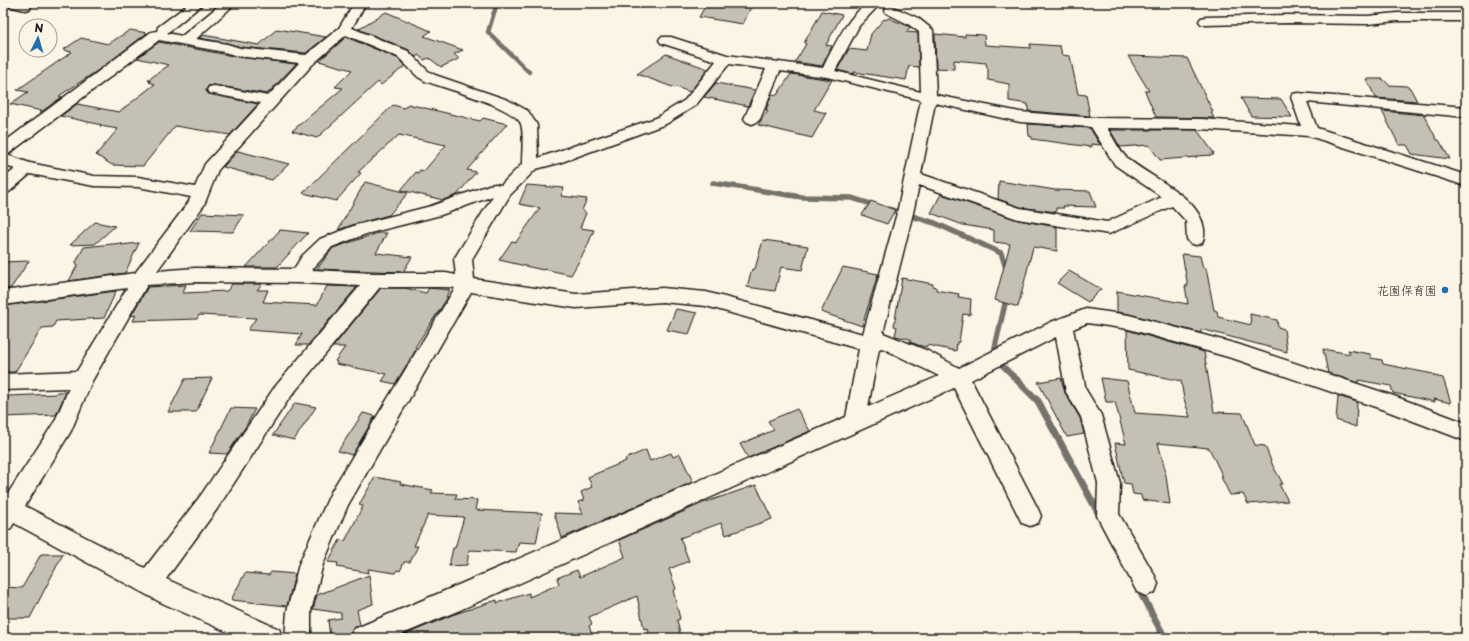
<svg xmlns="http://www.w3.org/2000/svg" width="1469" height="641" viewBox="0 0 1469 641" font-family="'Playpen Sans','Klee One',sans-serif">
	<rect width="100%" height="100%" fill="#fcf5e5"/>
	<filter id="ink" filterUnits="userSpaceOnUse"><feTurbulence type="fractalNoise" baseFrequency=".025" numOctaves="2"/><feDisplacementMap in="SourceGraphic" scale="8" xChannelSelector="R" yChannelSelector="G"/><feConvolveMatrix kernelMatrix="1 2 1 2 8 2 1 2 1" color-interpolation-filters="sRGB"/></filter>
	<g filter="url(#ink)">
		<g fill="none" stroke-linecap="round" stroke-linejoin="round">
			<path stroke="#75726c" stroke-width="4.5" d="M497,3L488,32L529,72"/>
			<g stroke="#75726c" stroke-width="5.5">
				<path d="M713,183L802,197L852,198L877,206"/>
				<path d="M888,209L935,223L1001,253L1007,271"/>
				<path d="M1007,295L993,356L1015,378"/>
			</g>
			<g stroke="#75726c" stroke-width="7">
				<path d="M1014,377L1038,401L1101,518"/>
				<path d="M1138,588L1165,638"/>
			</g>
		</g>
		<g fill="#c4c0b3" stroke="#1c1c1c">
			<path d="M707,3H753L743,24L699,17Z"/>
			<path d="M822,11L842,15L826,45L832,46L822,66L795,62L806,44L804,43Z"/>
			<path d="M386,12L431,31L424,36L463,50L454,54L459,59L441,67L429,58L424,60L418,55L416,57L409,50L358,29Z"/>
			<path d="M888,18L908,26L910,27L906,32L918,33L919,67L909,66L906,80L854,72L853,74L837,70L849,49L867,51L871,34L884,19L886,20Z"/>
			<path d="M277,29L326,37L306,53L240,47L227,43L199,38L203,35L259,45Z"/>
			<path d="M130,30L147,33L100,69L59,96L62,97L41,112H40L42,111L10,104L28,92L17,90L72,52L63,50L81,38L108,44Z"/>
			<path d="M935,34L965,37V34L984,35L985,45L1031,48L1030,44L1060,46L1062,55L1070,56L1078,94L1086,95L1090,116L1028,111V104L1009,101V84L988,80V68H987L986,63L954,60V69L936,68Z"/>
			<path d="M346,37L397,58L405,66L381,85L378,82L317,138L292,131L343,88L335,87L352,70L319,61Z"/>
			<path d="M159,42L238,57L296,64L267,94L214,85L208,86L206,91L209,94L258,104L230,135L175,126L143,166L112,165L96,155L118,129L100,126L102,125L61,116L77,104L119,112L155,84L149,82L151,81L148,80L169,65L137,58Z"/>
			<path d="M666,54L708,69L690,92L676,87L675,88L637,74Z"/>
			<path d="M1128,56L1187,58L1213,112H1211L1214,118L1156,117L1145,91H1149Z"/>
			<path d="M791,74L832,80L814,110L826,113L812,138L758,125L768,110H766L772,94L777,95Z"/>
			<path d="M1366,79H1383L1389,85L1406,86L1410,88L1417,101L1376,98Z"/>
			<path d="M716,83L755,90L748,106L704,97Z"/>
			<path d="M1241,98L1281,99L1292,117L1251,116Z"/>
			<path d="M408,104L480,121L483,118L507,124L467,170L476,172L457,195L443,200L401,190L416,172L418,173L420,170L424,171L446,145L399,135L358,172L361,173L336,201L303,193L393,105L404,108Z"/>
			<path d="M1382,111L1424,115L1437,140H1439L1450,159L1412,154L1407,145H1399Z"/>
			<path d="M1028,124L1090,128L1100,145L1091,144V147L1032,139V137L1029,136Z"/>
			<path d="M1110,130H1197L1214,153H1212L1214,155L1196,156L1197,157L1160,160L1149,145L1120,147Z"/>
			<path d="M238,151L289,164L272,180L223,167Z"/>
			<path d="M999,181L1055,190L1090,191L1096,207L1063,206L1064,208H1056V212L1020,207L998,199Z"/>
			<path d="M365,182L408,193L389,215L355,224L338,230Z"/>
			<path d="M527,185L564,188L561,196L587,199L582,210L586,213L580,228L594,230L586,249L571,275L544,269L543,270L499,260L512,241L516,242L540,208L519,204Z"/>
			<path d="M941,194L1018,220L1057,227V251L1033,247L1018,307L995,300L1010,244L994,242V230L963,225L931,213Z"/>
			<path d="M871,201L895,210L887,224L862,215Z"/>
			<path d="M202,213L244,215L233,232L190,231Z"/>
			<path d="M95,222L115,226L95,244L70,245Z"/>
			<path d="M280,230L308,233L277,267H246Z"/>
			<path d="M378,233H387L376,253L412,257L403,272L317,269L333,248Z"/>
			<path d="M763,240L808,246L802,270L781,267L775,291L747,287L752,269H755Z"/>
			<path d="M122,243L121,245L139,243L125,273L69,281L78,264H75L84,247Z"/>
			<path d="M1182,254L1200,256L1203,268H1206L1214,310L1217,311L1218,317L1251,325L1250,314L1277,320L1278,327L1284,329L1287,352L1201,329V333L1129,314L1117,312V291L1188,304L1185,286H1188Z"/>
			<path d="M29,261L11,288L3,289V262Z"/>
			<path d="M843,267L878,274L862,326L821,312Z"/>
			<path d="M1069,271L1101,289L1088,302L1057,283Z"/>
			<path d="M902,278L933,284V286L936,287V290L959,294L958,297L971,299L970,315L963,314L959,342H957L956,351L927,345V347L921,346L910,342V339L895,336L897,327L894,326Z"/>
			<path d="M232,284H262L257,290H268L263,302L317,305L327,286L357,287L308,345H296L302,334L248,330L256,318L199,315L197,319L133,321L136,315L131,316L148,287L186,285L183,293L227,291Z"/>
			<path d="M381,288H405L426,293L429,288L450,290L446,297H448L415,347L417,348L395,384L382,381L387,374L336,364L337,362L335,361L345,347H333Z"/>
			<path d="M116,291L104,318L56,321L53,327L42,328L15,372H3V306Z"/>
			<path d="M676,309L697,313L689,334L667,330Z"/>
			<path d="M1127,330L1204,352L1214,412L1242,413L1255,445L1265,446L1273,466L1283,484H1279L1288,501L1248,504L1243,494L1230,495L1221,477H1223L1209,448L1158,443L1165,469L1170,504L1142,500L1141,495L1133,494L1131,484L1124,483L1115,443L1126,444L1115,402H1106L1101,378L1127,381L1135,413L1190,417L1184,399L1181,381L1128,370Z"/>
			<path d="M1323,349L1350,354L1348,350L1370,354L1371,358L1382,360L1383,364L1433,374L1434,376L1443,378L1451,403L1434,399L1435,402L1393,393L1391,386L1358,380V383L1328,373Z"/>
			<path d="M212,378L196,412H168L185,379Z"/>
			<path d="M1061,378L1065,393L1080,418L1084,434L1067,437L1038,382Z"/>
			<path d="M57,392H66L56,415L3,417V406L9,396L56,394Z"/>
			<path d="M1338,396L1357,402L1356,427L1336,420Z"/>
			<path d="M295,403L316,407L294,440L273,435Z"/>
			<path d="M231,408L255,409L246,426L227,454L209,453Z"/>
			<path d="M797,409L810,431L748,458L740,444L774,430L768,421Z"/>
			<path d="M363,413L375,416L352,455L338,451Z"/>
			<path d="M646,450L650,461L671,453L673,457L680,454L693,482L562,538L554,513L583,514L578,502L584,500L581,492L592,487L588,477L626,461L625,459Z"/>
			<path d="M375,477L401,482L400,484L433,490L431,493L457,494L455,499L477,500L475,510L542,513L536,543L519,542L516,552L469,550L467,565L449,566L453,548H455L464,517L428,515L414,546H418L410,562H404L400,571L397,570L395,573L368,569L369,573L337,567L338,563L328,562L340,540L345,541L363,506L359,505Z"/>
			<path d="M756,485L772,519L726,535L721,523L680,538L689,561L669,569L676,589L673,590L680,619L677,620L681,638H650L648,628L644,629L637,596L589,617L592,624L589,626L593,638H397L452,615L497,600V603L529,593V597L559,584L557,578L577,570L580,577L625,557L619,540L703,503Z"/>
			<path d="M41,554H63L30,618H3V587L22,588Z"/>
			<path d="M271,572L295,574L287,606L231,600L245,573L269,575Z"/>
			<path d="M369,575L373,604L357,610L360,625L353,628L349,638H330L328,620L341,618V613L313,609L317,595Z"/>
		</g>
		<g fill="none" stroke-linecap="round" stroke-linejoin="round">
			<defs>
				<g id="minor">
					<path d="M7,3H28L31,6L30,9L25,10L8,6Z"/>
					<path d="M190,3H204L167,33L182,36L222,3H236L196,39L227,44L240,48L306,55L339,28L354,3H366L352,28L408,51L428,71L435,75L508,100L528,111L537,125L538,158L656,118L685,100L716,61L661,43L659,40L661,37H671L727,55L823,68C831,52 854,0 876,4L877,7L859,26L835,71L921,92L919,32L908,24L886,13L885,10L886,7L891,6L918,18L933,30L936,95L1020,112L1096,118L1201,119L1301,126L1291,97L1293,94L1298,93L1466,107V117L1307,102L1317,128L1466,175V186L1309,136L1201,129L1107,128C1113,137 1119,151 1127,158C1150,178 1200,196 1204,229C1204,235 1205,238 1202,243L1196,245L1190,243L1187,239L1186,221L1172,206L1109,234L1018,219L919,185L913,213L883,333L928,351L959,368L1051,322L1086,309L1129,315L1237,344L1394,396L1466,423V441L1387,411L1235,359L1129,329L1087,323L1073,329L1086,390L1101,415L1120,483L1119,514L1155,576L1158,584L1155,592L1146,596L1137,592L1097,516L1098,483L1081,417L1066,392L1056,337L971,380L1038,509L1041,516L1038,523L1030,526L1022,523L954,388L460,610L393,638H350L354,629L442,592L846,417L859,349L706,306L662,302L576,308L471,292L348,505L323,564L311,611V638H285L287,611L299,564L331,492L455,288L446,287H380L288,400L217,509L166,579L279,629L283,638H241L160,602L14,523L11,528L3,532V501L55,421L69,388L3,390V374L77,371L127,288L3,305V291L135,273L188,203L191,197L138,187L94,186L30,174L9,192L3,193V179L15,169L3,165V143L151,32L157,31L158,27ZM346,35L398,57L418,77L425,81C444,88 515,107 521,124C524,133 522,153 522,164L501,185L495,184L489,185L431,206L356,225L320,239L302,256L294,269L195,268L157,271L204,205L218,170L312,65ZM159,40L224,52L238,56L299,63L268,96L214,86L209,87L207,90L209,93L261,103L205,164L195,187L138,177L94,176L30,163L7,155ZM729,64L766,69L744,119L747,122L752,124L757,122L760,119L780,71L827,77L921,100L897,213L863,334L706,292L662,288L576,294L474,279L472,259L510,195L536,169L559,163L666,124L695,106ZM935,103L1020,122L1091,127L1115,165L1162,197L1107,222L1020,208L921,174ZM493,196L454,259L456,275L446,273H375L312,270L332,247L366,234L441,215ZM195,282L299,283L360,286L274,388L201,495L145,568L25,506L71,431L92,381L147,285ZM882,348L939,376L868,407L879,349Z"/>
					<path d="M1397,13H1466V21H1397L1368,24L1288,23L1206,25L1201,24L1199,21L1201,18L1206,17L1288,15L1368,16Z"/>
				</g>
			</defs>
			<use href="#minor" stroke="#1c1c1c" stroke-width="3"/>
			<use href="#minor" fill="#fcf5e5" fill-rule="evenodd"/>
		</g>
	</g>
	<circle fill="#1f6fb2" stroke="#fcf5e5" stroke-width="1.5" cx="1445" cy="290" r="4"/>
	<g text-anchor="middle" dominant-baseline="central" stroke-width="3" stroke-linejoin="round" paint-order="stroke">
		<g font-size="12" fill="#1c1c1c" stroke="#fcf5e5" text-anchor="end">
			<text x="1437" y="290">花園保育園</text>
		</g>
	</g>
	<rect width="1469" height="641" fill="none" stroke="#fcf5e5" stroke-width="16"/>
	<rect x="8" y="8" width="1453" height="625" fill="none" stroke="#1c1c1c" stroke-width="1.5" filter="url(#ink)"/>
	<g transform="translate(38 38) rotate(5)"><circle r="19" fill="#fcf5e5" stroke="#a29e95"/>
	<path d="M0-3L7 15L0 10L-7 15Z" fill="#1f6fb2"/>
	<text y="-6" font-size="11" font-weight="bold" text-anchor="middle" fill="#1c1c1c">N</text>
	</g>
</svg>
